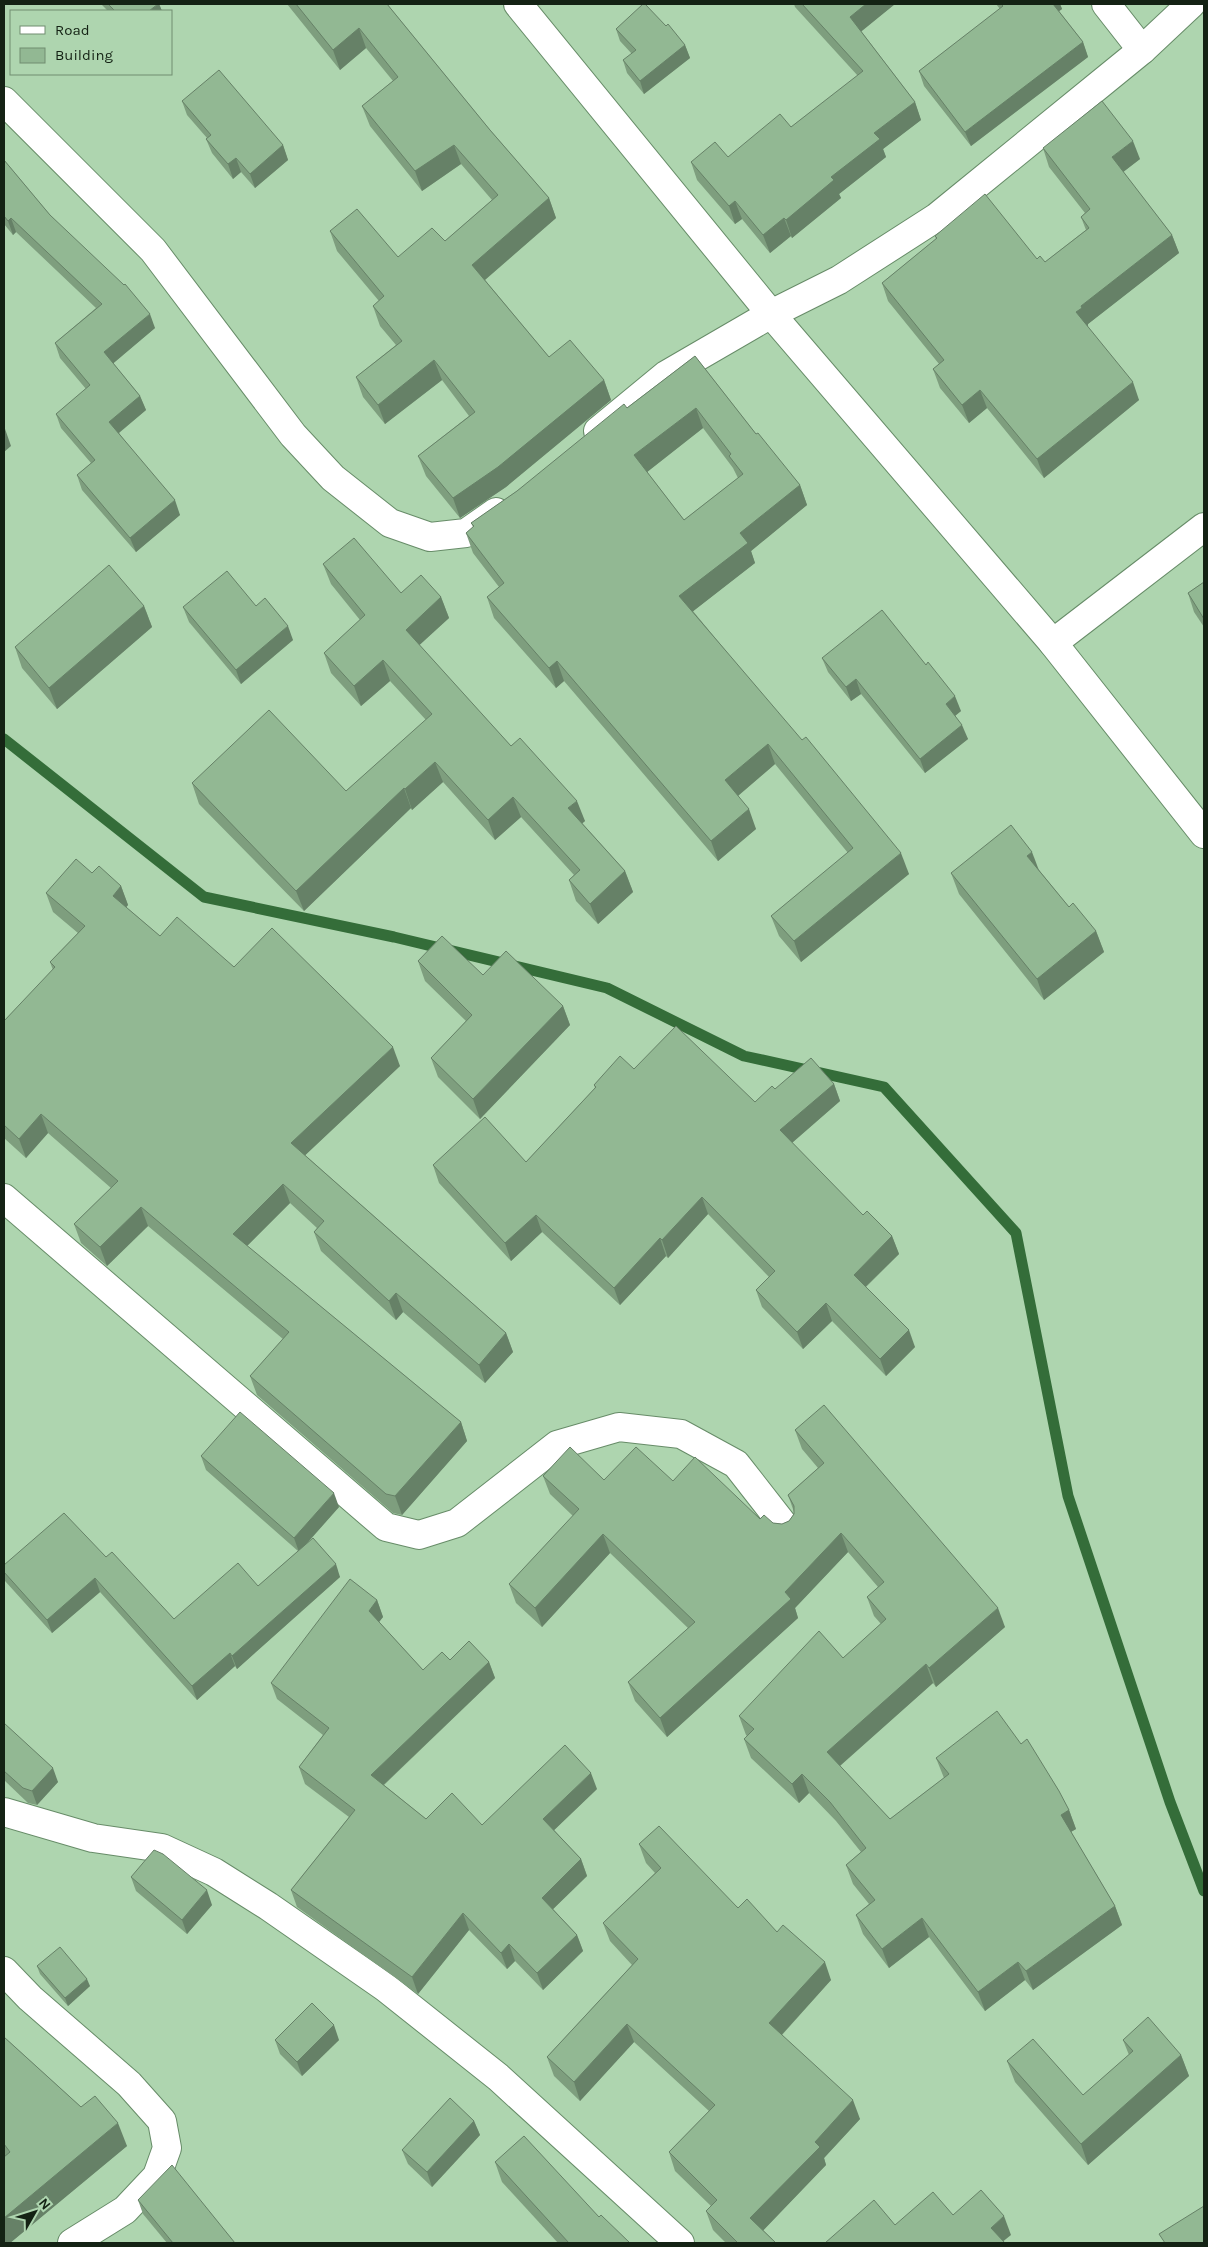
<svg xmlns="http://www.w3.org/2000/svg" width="1208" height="2247" viewBox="0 0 1208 2247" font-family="Karla,sans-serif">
	<rect width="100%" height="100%" fill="#aed5af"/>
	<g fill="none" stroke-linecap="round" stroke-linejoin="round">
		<path stroke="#346d39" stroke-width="11" d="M4,739L204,897L394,937L607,988L744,1056L884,1087L1016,1233L1068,1496L1170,1802L1204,1891"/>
		<defs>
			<g id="minor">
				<path d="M518,4L771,314L1053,643L1204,527"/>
				<path d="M1106,4L1142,50"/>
				<path d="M4,101L153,250L293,435L333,478L390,523L430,537L466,533L496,512"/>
				<path d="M598,431L666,375L771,314L839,280L937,217L1142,50L1191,4"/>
				<path d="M1053,643L1204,834"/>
				<path d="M4,1198L386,1527L419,1535L457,1523L557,1445L619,1427L681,1434L736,1464L786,1528"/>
				<path d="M4,1812L93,1838L162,1848L214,1872L268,1906L386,1988L498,2077L680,2243"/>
				<path d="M4,1971L30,1998L129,2084L162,2121L167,2148L157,2176L125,2210L72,2243"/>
			</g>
		</defs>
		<use href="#minor" stroke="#678c68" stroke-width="30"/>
		<use href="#minor" stroke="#fff" stroke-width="28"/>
	</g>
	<g fill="#7e9e7e" fill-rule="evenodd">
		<path d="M101,4H159L162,11H108Z"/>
		<path d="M287,4H387L490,130L549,198L556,218L485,280L549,357L604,380L611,400L506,487L460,518L426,476L418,456L469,416L442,380L385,424L363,397L356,377L396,345L380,326L373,306L379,301L337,251L330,231L398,257L445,241L492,200L461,164L422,191L370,126L362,106L393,81L366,48L340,70Z"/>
		<path d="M794,4H895L861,31L915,102L921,120L883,149L886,157L839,194L841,198L792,238L791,236L770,253L742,219L735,224L697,180L691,162L728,157L791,127L858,76L795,7Z"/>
		<path d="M996,4H1060L1062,9L1059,11L1083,42L1088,57L971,146L924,86L919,71L1000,9Z"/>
		<path d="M616,29L685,45L690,58L644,94L627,73L623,60L632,54L620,41Z"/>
		<path d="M182,101L283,145L288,160L255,188L241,172L233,179L212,153L206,139L207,138L187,115Z"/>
		<path d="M1043,148L1140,159L1123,172L1172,235L1179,253L1088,324V327L1139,400L1044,478L987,408L969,423L940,388L933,369L939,364L888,301L882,283L936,239L935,236L1037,259L1045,262L1086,230L1081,217L1085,213L1049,167Z"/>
		<path d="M4,160L50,215L155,328L113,363L140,396L146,410L119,433L180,515L136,552L82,490L77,475L91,463L61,428L56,414L86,389L60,358L55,343L96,308L16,232L13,235L4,224Z"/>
		<path d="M695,356L756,434L800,485L807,505L751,551L755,563L693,611L909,874L801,962L779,936L771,916L848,853L775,764L738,796L756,829L718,861L564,681L556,688L494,618L487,597L499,587L473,553L466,533L473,527L471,523L517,491ZM703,428L733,468L738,478L684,520L647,472Z"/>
		<path d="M323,564L401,593L441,597L449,618L419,645L511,746L585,821L582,823L625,871L633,892L598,924L576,901L569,880L574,875L521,817L495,840L443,782L412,810L411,808L304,911L199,804L192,783L346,791L426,720L390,681L361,706L331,673L324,653L360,620L331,584Z"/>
		<path d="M1204,582V627L1194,612L1188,593Z"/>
		<path d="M144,606L152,627L57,709L22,668L15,647Z"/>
		<path d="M256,606L293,640L241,684L189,622L183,607Z"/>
		<path d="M822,658L961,711L955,716L968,739L925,773L861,694L851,701L828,672Z"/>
		<path d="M1039,870L1069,907L1096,931L1104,952L1044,1000L959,894L951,873Z"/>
		<path d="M92,873L121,886L128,905L126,907L160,936L234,967L400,1066L305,1155L506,1333L513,1352L485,1383L403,1312L396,1320L321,1251L314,1232L317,1228L290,1203L247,1246L461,1422L467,1441L402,1515L393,1513L257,1395L250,1376L283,1339L148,1226L107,1266L81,1243L74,1224L111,1188L48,1133L26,1158L4,1138V1021L53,970L50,962L78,933L53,912L46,893Z"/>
		<path d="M418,961L563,1006L570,1025L480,1119L438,1077L431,1058L466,1021L425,981Z"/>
		<path d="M634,1069L755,1102L775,1089L834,1084L840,1101L792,1143L863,1215L892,1236L899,1254L866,1287L915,1347L886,1376L832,1321L803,1349L762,1307L756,1290L769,1277L708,1214L668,1258L666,1256L620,1305L542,1232L511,1261L439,1183L433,1165L526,1162L595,1088L594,1085Z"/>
		<path d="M795,1430L1005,1627L936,1687L933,1683L840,1766L890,1819L944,1778L936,1758L1069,1810L1076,1829L1071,1832L1115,1906L1122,1925L1033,1990L1025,1980L985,2011L929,1937L889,1968L863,1934L856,1915L869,1904L853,1884L846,1865L861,1852L836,1821L809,1793L799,1803L751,1758L744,1739L747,1736L746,1735L739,1716L843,1658L881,1624L874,1616L867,1597L878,1587L848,1552L795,1608L798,1618L667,1737L635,1701L628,1682L688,1628L610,1553L542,1627L516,1603L509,1584L573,1516L550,1494L543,1476L604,1480L673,1481L760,1519L773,1523L782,1524L789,1521L794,1514V1512L788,1495L818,1468L802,1449Z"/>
		<path d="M201,1456L339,1507L309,1541L340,1577L237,1669L235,1666L197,1700L100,1592L52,1633L5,1581L4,1577V1565L106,1557L174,1619L258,1586L298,1551L206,1470Z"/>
		<path d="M377,1600L383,1617L379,1622L423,1670L450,1660L489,1662L495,1678L384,1785L426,1819L482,1825L597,1789L554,1830L581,1859L587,1876L553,1909L577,1935L583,1951L543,1990L515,1961L507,1969L469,1930L418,1994L297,1907L291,1890L349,1817L305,1784L299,1767L323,1735L277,1699L271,1683Z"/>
		<path d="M4,1723L58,1782L37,1805L28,1803L4,1780Z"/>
		<path d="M639,1844L777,1932L831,1980L782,2035L860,2119L824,2158L826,2165L763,2230L776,2243H726L713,2230L706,2211L711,2206L675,2171L669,2152L709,2111L634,2042L580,2101L554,2076L547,2057L632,1965L610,1941L603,1923L655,1873L646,1863Z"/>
		<path d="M131,1877L212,1905L187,1934L136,1891Z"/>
		<path d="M37,1966L90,1986L68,2006L40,1974Z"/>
		<path d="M4,2037L81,2107L127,2146L10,2243H4Z"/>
		<path d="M275,2040H339L302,2076L280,2054Z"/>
		<path d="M1123,2040L1181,2055L1189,2076L1088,2165L1015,2082L1007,2061L1083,2095L1129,2055Z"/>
		<path d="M474,2121L480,2135L432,2187L408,2164L402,2150Z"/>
		<path d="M495,2162L599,2217L630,2243H558L502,2182Z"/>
		<path d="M138,2200L235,2243H167L143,2214Z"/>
	</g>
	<g fill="#668167">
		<path d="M159,4L162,11H149Z"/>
		<path d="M866,4H895L857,35L850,17Z"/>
		<path d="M1051,4H1060L1062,9L1055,14Z"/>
		<path d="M359,28L366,48L340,70L333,50Z"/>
		<path d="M1083,42L1088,57L971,146L965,132Z"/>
		<path d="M685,45L690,58L644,94L640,81Z"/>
		<path d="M915,102L921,120L883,149L886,157L839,194L841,198L792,238L786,220L831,177L874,133Z"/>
		<path d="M1133,141L1140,159L1118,176L1112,157Z"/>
		<path d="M283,145L288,160L255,188L250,174Z"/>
		<path d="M454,145L461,164L422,191L415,171Z"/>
		<path d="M236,158L241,172L233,179L228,164Z"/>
		<path d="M549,198L556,218L479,285L472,265Z"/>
		<path d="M735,201L742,219L735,224L729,206Z"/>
		<path d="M11,218L16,232L13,235L8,221Z"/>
		<path d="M784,218L791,236L770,253L763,235Z"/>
		<path d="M1172,235L1179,253L1088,324V326L1083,331L1076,312L1081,306Z"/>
		<path d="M150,314L155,328L109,367L104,352Z"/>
		<path d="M434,360L442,380L385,424L378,405Z"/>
		<path d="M604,380L611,400L506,487L460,518L453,498Z"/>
		<path d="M1133,382L1139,400L1044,478L1037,459Z"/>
		<path d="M980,390L987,408L969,423L962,405Z"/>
		<path d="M140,396L146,410L115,436L109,422Z"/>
		<path d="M696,408L703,428L642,476L634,455Z"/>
		<path d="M4,426L11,446L4,452Z"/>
		<path d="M800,485L807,505L751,551L755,563L687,616L679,596L740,533Z"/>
		<path d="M175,500L180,515L136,552L130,538Z"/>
		<path d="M441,597L449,618L413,651L406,630Z"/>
		<path d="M144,606L152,627L57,709L49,688Z"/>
		<path d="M288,626L293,640L241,684L236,670Z"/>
		<path d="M383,660L390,681L361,706L354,686Z"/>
		<path d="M557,661L564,681L556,688L549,668Z"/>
		<path d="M856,679L861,694L851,701L846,687Z"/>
		<path d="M955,696L961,711L951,719L946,704Z"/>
		<path d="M962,725L968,739L925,773L920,759Z"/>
		<path d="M768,744L775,764L733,800L725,780Z"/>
		<path d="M435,762L443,782L412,810L405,789Z"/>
		<path d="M404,788L411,808L304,911L296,891Z"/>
		<path d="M513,797L521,817L495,840L488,820Z"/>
		<path d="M577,801L585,821L576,829L568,808Z"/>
		<path d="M749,809L756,829L718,861L711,841Z"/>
		<path d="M1032,852L1040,873L1027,856Z"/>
		<path d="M901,853L909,874L801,962L794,941Z"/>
		<path d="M625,871L633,892L598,924L590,904Z"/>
		<path d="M121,886L128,905L120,915L113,896Z"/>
		<path d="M1096,931L1104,952L1044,1000L1037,979Z"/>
		<path d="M563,1006L570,1025L480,1119L473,1099Z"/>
		<path d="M393,1047L400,1066L298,1162L291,1143Z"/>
		<path d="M834,1084L840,1101L786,1148L780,1130Z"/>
		<path d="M41,1114L48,1133L26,1158L19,1139Z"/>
		<path d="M283,1184L290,1203L240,1253L233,1234Z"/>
		<path d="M702,1197L708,1214L668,1258L662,1240Z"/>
		<path d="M141,1207L148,1226L107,1266L100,1247Z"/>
		<path d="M536,1215L542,1232L511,1261L505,1243Z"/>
		<path d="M892,1236L899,1254L860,1292L854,1275Z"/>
		<path d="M660,1238L666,1256L620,1305L614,1288Z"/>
		<path d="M396,1293L403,1312L396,1320L389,1301Z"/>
		<path d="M826,1303L832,1321L803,1349L797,1332Z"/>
		<path d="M909,1330L915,1347L886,1376L880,1359Z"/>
		<path d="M506,1333L513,1352L485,1383L479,1365Z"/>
		<path d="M461,1422L467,1441L402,1515L395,1496Z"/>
		<path d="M334,1493L339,1507L299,1552L294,1538Z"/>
		<path d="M841,1533L848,1552L795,1608L798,1618L667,1737L660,1718L785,1592Z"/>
		<path d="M603,1534L610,1553L542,1627L535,1608Z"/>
		<path d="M336,1564L340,1577L237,1669L232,1656Z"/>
		<path d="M95,1578L100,1592L52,1633L47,1620Z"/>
		<path d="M377,1600L383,1617L375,1627L369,1611Z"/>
		<path d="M998,1608L1005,1627L936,1687L929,1668Z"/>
		<path d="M230,1653L235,1666L197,1700L192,1686Z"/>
		<path d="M489,1662L495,1678L377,1791L371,1775Z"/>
		<path d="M926,1664L933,1683L834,1771L827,1752Z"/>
		<path d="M53,1768L58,1782L37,1805L32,1791Z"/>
		<path d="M591,1773L597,1789L549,1835L543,1819Z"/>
		<path d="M802,1774L809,1793L799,1803L792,1784Z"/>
		<path d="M1069,1810L1076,1829L1067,1834L1061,1815Z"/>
		<path d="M581,1859L587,1876L548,1914L542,1898Z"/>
		<path d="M207,1890L212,1905L187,1934L182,1920Z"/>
		<path d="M1115,1906L1122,1925L1033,1990L1026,1971Z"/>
		<path d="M463,1913L469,1930L418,1994L412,1977Z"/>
		<path d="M922,1918L929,1937L889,1968L882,1949Z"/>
		<path d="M577,1935L583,1951L543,1990L537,1973Z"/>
		<path d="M509,1944L515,1961L507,1969L501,1953Z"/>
		<path d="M825,1962L831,1980L776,2041L769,2023Z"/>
		<path d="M1018,1962L1025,1980L985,2011L978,1992Z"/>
		<path d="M87,1979L90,1986L68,2006L65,1998Z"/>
		<path d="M627,2024L634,2042L580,2101L574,2082Z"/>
		<path d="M334,2025L339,2040L302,2076L297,2062Z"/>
		<path d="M1181,2055L1189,2076L1088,2165L1081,2144Z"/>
		<path d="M853,2100L860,2119L824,2158L826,2165L757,2237L750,2218L815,2142Z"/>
		<path d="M474,2121L480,2135L432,2187L427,2172Z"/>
		<path d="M118,2123L127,2146L10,2243H4V2218Z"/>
		<path d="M1004,2216L1011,2235L1001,2243L991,2228Z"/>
	</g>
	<g fill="#92b893" stroke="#668167" fill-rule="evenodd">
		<path d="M108,4H158L149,11H115Z"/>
		<path d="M296,4H387L490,130L549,198L472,265L549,357L570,340L604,380L498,467L453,498L418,456L475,412L434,360L378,405L356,377L402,341L373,306L384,296L330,231L357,209L398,257L432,228L445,241L498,195L454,145L415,171L362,106L398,77L359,28L333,50Z"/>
		<path d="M643,4H645L666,26L668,24L685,45L640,81L623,60L636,50L616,29Z"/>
		<path d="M802,4H866L850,17L915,102L874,133L880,139L831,177L834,180L786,220L784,218L763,235L735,201L729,206L691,162L715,142L728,157L780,114L791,127L863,71Z"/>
		<path d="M1001,4H1053L1083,42L965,132L919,71L1003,6Z"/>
		<path d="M219,70L283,145L250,174L236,158L228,164L206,139L211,135L182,101Z"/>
		<path d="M1102,101L1133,141L1112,157L1172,235L1081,306L1082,308L1076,312L1133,382L1037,459L980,390L962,405L933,369L944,360L882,283L937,238L935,236L985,194L1037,259L1040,256L1045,262L1089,228L1081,217L1090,209L1043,148Z"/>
		<path d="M4,160L50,215L124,285L125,284L150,314L104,352L140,396L109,422L175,500L130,538L77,475L95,460L56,414L90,385L55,343L102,304L11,218L8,221L4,216Z"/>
		<path d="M695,356L756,434L758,433L800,485L740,533L748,543L679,596L802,740L806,737L901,853L794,941L771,916L853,848L768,744L725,780L749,809L711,841L557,661L549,668L487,597L504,583L466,533L474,526L471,523L517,491L624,404L627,408ZM696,408L731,454L729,456L743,474L684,520L634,455Z"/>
		<path d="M354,538L401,593L421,575L441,597L406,630L511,746L520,738L577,801L568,808L625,871L590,904L569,880L580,870L513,797L488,820L435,762L405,789L404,788L296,891L192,783L269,710L346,791L432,714L383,660L354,686L324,653L365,615L323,564Z"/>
		<path d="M109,565L144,606L49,688L15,647Z"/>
		<path d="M227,571L256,606L265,598L288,626L236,670L183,607Z"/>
		<path d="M1204,582V619L1188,593Z"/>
		<path d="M882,610L926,665L928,662L955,696L946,704L962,725L920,759L856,679L846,687L822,658Z"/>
		<path d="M1011,825L1032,852L1027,856L1069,907L1073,903L1096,931L1037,979L951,873Z"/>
		<path d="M76,859L92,873L99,866L121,886L113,896L160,936L177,917L234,967L272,928L393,1047L291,1143L506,1333L479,1365L396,1293L389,1301L314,1232L324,1221L283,1184L233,1234L461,1422L395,1496L386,1494L250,1376L289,1332L141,1207L100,1247L74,1224L118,1181L41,1114L19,1139L4,1125V1021L55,967L50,962L85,926L46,893Z"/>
		<path d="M442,936L483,975L506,951L563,1006L473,1099L431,1058L472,1015L418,961Z"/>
		<path d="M676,1026L755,1102L772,1086L775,1089L811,1058L834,1084L780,1130L863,1215L867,1211L892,1236L854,1275L909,1330L880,1359L826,1303L797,1332L756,1290L775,1271L702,1197L662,1240L660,1238L614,1288L536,1215L505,1243L433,1165L485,1117L526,1162L596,1087L594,1085L620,1056L634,1069Z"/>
		<path d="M824,1405L998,1608L929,1668L926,1664L827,1752L890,1819L949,1774L936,1758L997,1711L1021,1744L1027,1739L1059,1791L1069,1810L1061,1815L1115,1906L1026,1971L1018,1962L978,1992L922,1918L882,1949L856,1915L875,1900L846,1865L866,1848L830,1802L802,1774L792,1784L744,1739L754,1729L739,1716L819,1631L843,1658L886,1619L867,1597L884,1582L841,1533L785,1592L791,1599L660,1718L628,1682L695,1622L603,1534L535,1608L509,1584L579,1509L543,1476L570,1447L604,1480L636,1447L673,1481L695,1457L760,1519L764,1515L773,1523L782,1524L789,1521L794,1514V1506L788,1495L824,1463L795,1430Z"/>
		<path d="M240,1412L334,1493L294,1538L201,1456Z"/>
		<path d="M64,1513L106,1557L112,1552L174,1619L238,1563L258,1586L313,1538L336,1564L232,1656L230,1653L192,1686L95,1578L47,1620L4,1572V1565Z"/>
		<path d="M350,1579L377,1600L369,1611L423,1670L442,1652L450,1660L469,1641L489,1662L371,1775L426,1819L452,1793L482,1825L565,1745L591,1773L543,1819L581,1859L542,1898L577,1935L537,1973L509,1944L501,1953L463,1913L412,1977L291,1890L355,1810L299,1767L329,1728L271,1683Z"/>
		<path d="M4,1723L53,1768L32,1791L23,1788L4,1771Z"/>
		<path d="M659,1826L738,1908L747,1899L777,1932L783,1925L825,1962L769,2023L853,2100L815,2142L820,2147L750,2218L776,2243H738L706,2211L717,2200L669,2152L715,2105L627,2024L574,2082L547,2057L638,1959L603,1923L661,1868L639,1844Z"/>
		<path d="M154,1850L163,1854L207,1890L182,1920L131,1877Z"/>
		<path d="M60,1947L87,1979L65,1998L37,1966Z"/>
		<path d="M312,2003L334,2025L297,2062L275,2040Z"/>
		<path d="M1148,2017L1181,2055L1081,2144L1007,2061L1033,2039L1083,2095L1133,2051L1123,2040Z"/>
		<path d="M4,2037L81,2107L95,2096L118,2123L4,2218V2157L10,2152L4,2144Z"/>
		<path d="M450,2098L474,2121L427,2172L402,2150Z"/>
		<path d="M524,2136L599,2217L601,2215L630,2243H569L495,2162Z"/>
		<path d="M172,2165L235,2243H173L138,2200Z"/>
		<path d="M981,2190L1004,2216L991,2228L1005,2243H825L874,2200L895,2225L933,2192L953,2215Z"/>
		<path d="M1204,2206V2243H1165L1159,2234Z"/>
	</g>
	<rect width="1208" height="2247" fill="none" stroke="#142214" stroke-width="10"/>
	<rect x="10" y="10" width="162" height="65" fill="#aed5af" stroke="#708d71"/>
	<rect x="20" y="26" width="25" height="8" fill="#ffffff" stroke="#708d71"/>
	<text x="55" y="35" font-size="15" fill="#142214">Road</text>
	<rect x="20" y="48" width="25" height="15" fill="#92b893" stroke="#708d71"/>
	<text x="55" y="60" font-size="15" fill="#142214">Building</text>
	<g transform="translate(35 2212) rotate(51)" stroke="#aed5af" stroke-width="4" paint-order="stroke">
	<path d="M0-4L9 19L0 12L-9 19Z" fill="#142214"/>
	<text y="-8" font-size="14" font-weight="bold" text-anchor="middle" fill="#142214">N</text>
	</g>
</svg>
